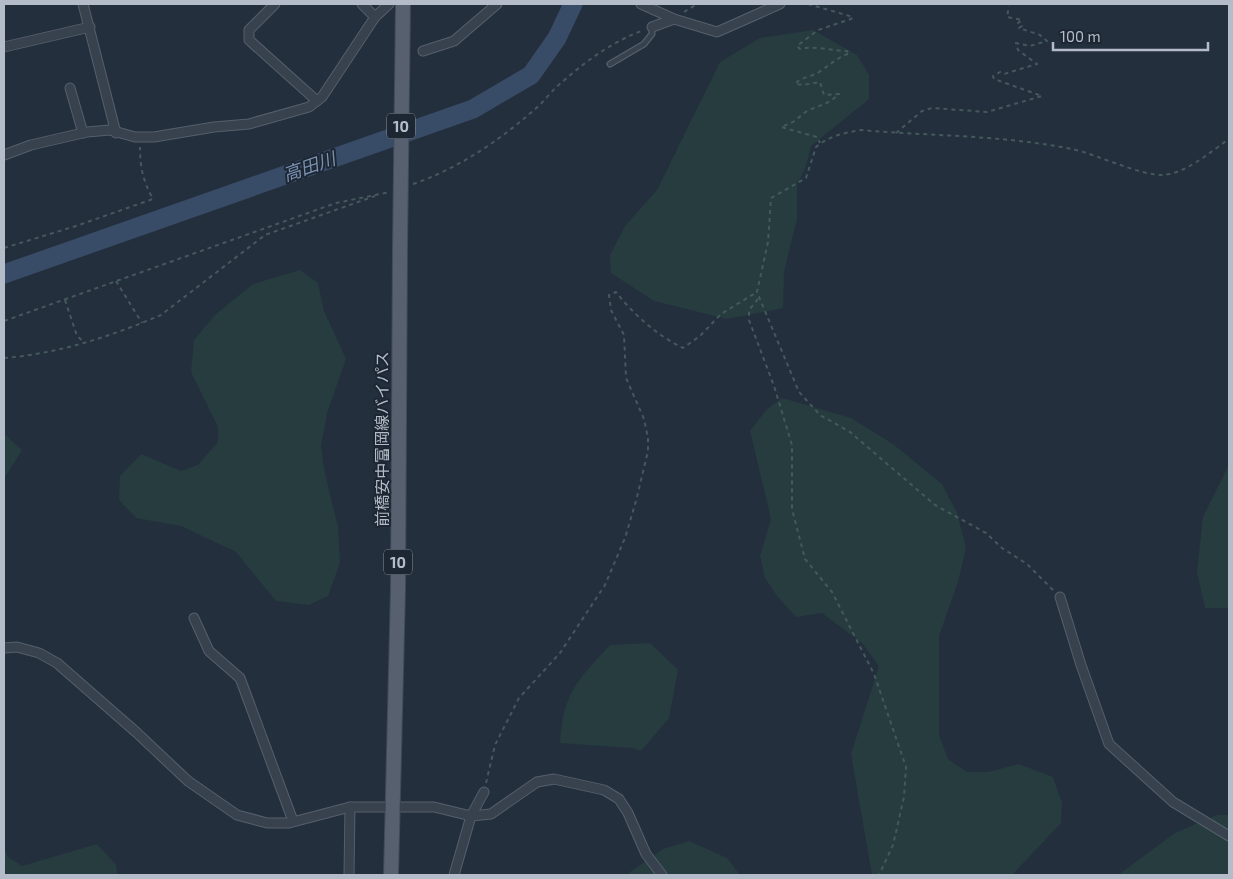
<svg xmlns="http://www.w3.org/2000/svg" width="1233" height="879" viewBox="0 0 1233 879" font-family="'Exo 2','Noto Sans JP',sans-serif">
	<rect width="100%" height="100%" fill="#242f3e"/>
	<g fill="#263c3f">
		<path d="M813,30L857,55L869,75V99L811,146L806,166L797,185V219L784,272L783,308L727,319L654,301L611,273L610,255L625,226L657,190L720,62L760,38Z"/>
		<path d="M300,270L318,283L324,311L346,359L327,413L321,446L324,469L338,527L340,563L328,596L309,605L276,601L236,552L181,526L136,518L119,500L120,476L141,454L181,471L198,465L218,442V427L191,372L194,340L215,315L253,284Z"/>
		<path d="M782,398L851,418L893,444L942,484L957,513L966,548L958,582L939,636V735L948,759L967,772H988L1019,764L1053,777L1062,803L1061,823L1012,875H872L851,754L879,666L862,643L822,613L796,617L777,596L765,578L760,556L771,519L750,431L766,410Z"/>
		<path d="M4,434L22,450L4,479Z"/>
		<path d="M1229,465V608H1205L1197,572L1203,517Z"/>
		<path d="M650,643L678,670L669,718L641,751L632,748L560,743C563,692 578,680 610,645Z"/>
		<path d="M1217,815H1229V875H1118L1175,833Z"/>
		<path d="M689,841L727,858L740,875H626L663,849Z"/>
		<path d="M97,844L116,865L117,875H4V847L8,857L22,866Z"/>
	</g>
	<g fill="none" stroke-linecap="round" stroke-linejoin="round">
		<path stroke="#394c67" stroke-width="19" d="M4,274L473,109L531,75L557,38L573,4"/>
		<defs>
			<path id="service" d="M610,64L644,44L652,34V27"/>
			<g id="minor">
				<path d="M83,4L116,133"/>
				<path d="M275,4L249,30V40L317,101"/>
				<path d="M362,4L375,17"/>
				<path d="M641,4L674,19L717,32L780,4"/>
				<path d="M652,27L674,19"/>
				<path d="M4,47L90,27"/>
				<path d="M423,51L454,41L497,4"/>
				<path d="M70,88L83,133"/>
				<path d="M4,155L31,145L87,132L110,130L135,137H154L214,127L249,124L309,107L322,97L375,17L389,4"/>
				<path d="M1060,597L1081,665L1109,744L1173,802L1229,836"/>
				<path d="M194,618L209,651L240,678L293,821"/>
				<path d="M4,648L17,647L39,653L57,663L136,732L188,781L237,815L267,823H289L350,807H434L471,816L491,814L537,782L554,779L604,790L619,799L628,813L646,854L662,875"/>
				<path d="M349,875L350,807"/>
				<path d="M454,875L471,816L484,792"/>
			</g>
			<path id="primary" d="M391,875L398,589L400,248"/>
		</defs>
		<use href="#service" stroke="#565f6c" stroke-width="7"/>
		<use href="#minor" stroke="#565f6c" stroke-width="11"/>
		<use href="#primary" stroke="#414a57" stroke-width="16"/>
		<g stroke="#44595c" stroke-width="2" stroke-dasharray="4 4" stroke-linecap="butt">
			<path d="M808,4L853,17L851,19L818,30L797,46L800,49C811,45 835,51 847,51L850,53C838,57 830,65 819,72C811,77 801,77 795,84L803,85L820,82L824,95L839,94L831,101L807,111L793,122L781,127L817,137L820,143"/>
			<path d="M684,12L697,4"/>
			<path d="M896,133L922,111L932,108L987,112L1042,96L994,79L993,76L1000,72L1004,74L1037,64L1018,50L1016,43L1030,46L1047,41L1040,35L1019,28L1022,26L1018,23L1022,20L1007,17L1009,6"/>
			<path d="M413,184C457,169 499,141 534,110C544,102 551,91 561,83C586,61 613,41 644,30"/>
			<path d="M4,248L76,226L153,199C143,181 140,167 140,147"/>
			<path d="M116,281L142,323"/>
			<path d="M758,299L749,310V320L774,386L792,445V509L805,559L832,592L874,674L906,767L904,797L893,845L879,875"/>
			<path d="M65,300L77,336L84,342"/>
			<path d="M4,321L336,203L390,192"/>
			<path d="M4,358C57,354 112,336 161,315L265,235L375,196"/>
			<path d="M1053,590L1027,564L1002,548L986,533L935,505L850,432L820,415L799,392L757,292L768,242L771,198L806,178L816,147C829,136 844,133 860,130C930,136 1002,135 1072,149C1096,154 1141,176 1163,175C1187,173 1210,152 1229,139"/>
			<path d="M486,783L495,745L519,698L560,653L605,585L625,538L636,501L648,451V438L644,419L626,378L624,335L611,310L609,295L616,292C633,314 658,336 683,348L700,336L721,314L757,292"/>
		</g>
		<use href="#service" stroke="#38414e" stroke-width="4.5"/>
		<use href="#minor" stroke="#38414e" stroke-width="9"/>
		<use href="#primary" stroke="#56606e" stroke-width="14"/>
		<defs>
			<path id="primary-bridge" d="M400,248L403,4"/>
		</defs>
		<use href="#primary-bridge" stroke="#414a57" stroke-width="16" stroke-linecap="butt"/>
		<use href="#primary-bridge" stroke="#56606e" stroke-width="14"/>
	</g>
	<g text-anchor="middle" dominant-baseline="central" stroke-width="4" stroke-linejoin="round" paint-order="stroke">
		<g fill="#1d2633" stroke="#878f9c" stroke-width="1">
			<rect x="387" y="113.5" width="28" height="25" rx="4"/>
			<rect x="384" y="549.5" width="28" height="25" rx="4"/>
		</g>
		<g font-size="15" font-weight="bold" fill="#b4bcc9">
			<text x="401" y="126">10</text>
			<text x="398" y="562">10</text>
		</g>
		<g font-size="16" fill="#b4bcc9" stroke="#1d2633">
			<text transform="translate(381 439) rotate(-90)">前橋安中富岡線バイパス</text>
		</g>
		<g font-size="18" font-style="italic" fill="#7c92b1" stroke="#1d2633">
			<text transform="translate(309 166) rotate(-19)">高田川</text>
		</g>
	</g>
	<rect width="1233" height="879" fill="none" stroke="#b4bcc9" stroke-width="10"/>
	<path d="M1053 42v8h155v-8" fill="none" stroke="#b4bcc9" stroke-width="2.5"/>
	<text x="1060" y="42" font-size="15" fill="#b4bcc9" stroke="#1d2633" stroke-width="4" paint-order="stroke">100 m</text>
</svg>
